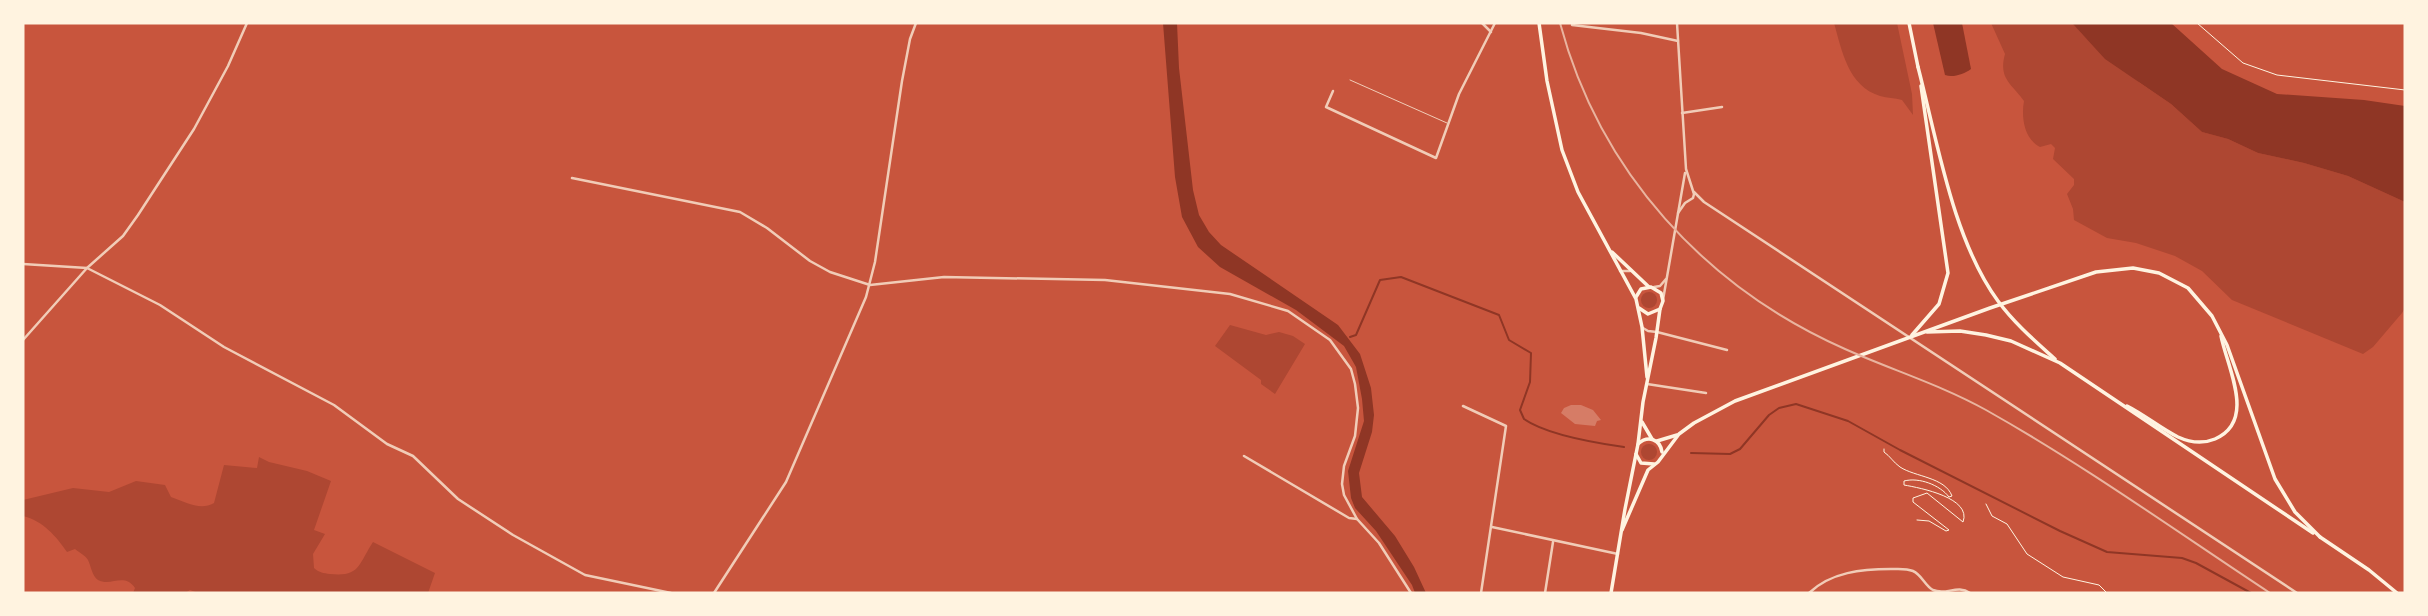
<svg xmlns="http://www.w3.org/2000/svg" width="2428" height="616" viewBox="0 0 2428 616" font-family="Manrope,sans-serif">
	<rect width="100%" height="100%" fill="#c8553d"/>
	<g fill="#ae4732">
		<path d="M1834,23H1897L1912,94L1913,115L1902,100C1895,98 1887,98 1880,96C1848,86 1842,51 1834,23Z"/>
		<path d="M1991,23H2072L2086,38L2140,83L2171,104L2202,132L2228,139L2258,153L2304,163L2348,176L2405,202V308L2402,313L2373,347L2363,354L2232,300L2202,271L2175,256L2136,243L2107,238L2074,220L2073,209L2067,194L2074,185V179L2053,159L2055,148L2051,144L2040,147C2024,139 2021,117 2024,101C2012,84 1998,79 2005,54Z"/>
		<circle cx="1649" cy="300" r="8"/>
		<path d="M1230,325L1266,335L1279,332L1293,336L1305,344L1275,394L1261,384V380L1215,346Z"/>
		<circle cx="1649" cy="452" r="8"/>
		<path d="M259,457L269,462L307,471L331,481L314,530L325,534L313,554L314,568C320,573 323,573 330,574C360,577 358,565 373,542L435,573L428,593H198L190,590L185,593H133L135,588C124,572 111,587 98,580C92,576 91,566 88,560C85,555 80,553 75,549L67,552C56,536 43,521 23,516V500L73,488L109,492L136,481L165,485L171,497C186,502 200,511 214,503L224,465L257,468Z"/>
	</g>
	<g fill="#8f3625">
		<path d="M1163,23H1177L1179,68L1193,190L1199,215L1209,232L1221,245L1338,325L1360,354L1371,388L1374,415L1372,432L1359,473L1362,497L1395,536L1414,567L1426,593H1415L1412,585L1376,531L1355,508L1351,498L1348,471L1364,421L1362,399L1356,367L1344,346L1296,310L1220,267L1198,247L1182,217L1175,177Z"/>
		<path d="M1933,23H1962L1971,69C1964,74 1953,78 1945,75Z"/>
		<path d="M2072,23H2171L2222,69L2277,94L2364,100L2405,106V202L2348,176L2304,163L2258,153L2228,139L2202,132L2171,104L2105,59Z"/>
	</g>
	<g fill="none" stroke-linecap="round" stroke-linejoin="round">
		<g stroke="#8f3625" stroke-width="2">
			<path d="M1350,337L1356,335L1380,280L1401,277L1499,315L1509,340L1531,353L1530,382L1520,410L1524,419C1547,435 1596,443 1624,447"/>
			<path d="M1691,453L1730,454L1740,449L1769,415L1779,408L1796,404L1848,421L1900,450L2060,531L2107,552L2182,558L2196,563L2251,593"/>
		</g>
	</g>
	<path fill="#d67c66" d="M1571,405H1581L1593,410L1601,420L1597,421L1595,426L1575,424L1561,413L1564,408Z"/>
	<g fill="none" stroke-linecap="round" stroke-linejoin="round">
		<g stroke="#fff3e0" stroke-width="1">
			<path d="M2197,23L2243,63L2277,75L2405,90"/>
			<path d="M1884,449V452C1890,456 1893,462 1900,467C1915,477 1945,477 1952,496L1949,497C1940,485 1919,477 1904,481V485C1921,488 1972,498 1963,522L1927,493L1913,498V502L1949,530L1946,531L1929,521L1917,520"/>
			<path d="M1986,504L1992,516L2007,524L2027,554L2063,577L2099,585L2107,593"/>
		</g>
		<path stroke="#f1ccb7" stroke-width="1" d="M1350,80L1447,123"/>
		<g stroke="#f1ccb7" stroke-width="2.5">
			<path d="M1482,23L1491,32"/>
			<path d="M1572,25L1641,33L1678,41"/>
			<path d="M1333,91L1326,107L1436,158L1459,94L1495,23"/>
			<path d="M1682,113L1722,107"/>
			<path d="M572,178L740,212L767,228L810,261L830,272L870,285L944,277L1105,280L1230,294L1288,311L1330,340L1351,369L1355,384L1358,408L1355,436L1344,466L1342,484L1344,495L1357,519L1379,543L1411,593"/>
			<path d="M23,264L87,268L160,305L224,347L334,405L387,444L413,456L458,499L513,535L585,575L671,593"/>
			<path d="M1620,271H1630"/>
			<path d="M1643,328L1648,331L1657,332L1727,350"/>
			<path d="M23,340L87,268L123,236L138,215L194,129L228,66L247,23"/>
			<path d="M1647,384L1706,393"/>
			<path d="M1463,406L1506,426L1481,593"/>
			<path d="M1244,456L1349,518L1357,519"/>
			<path d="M1492,527L1618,554"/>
			<path d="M714,593L786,482L866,297L875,262L902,81L910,39L916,23"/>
			<path d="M1545,593L1553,542"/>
			<path d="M1809,593C1831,572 1862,569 1891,569C1898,569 1906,568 1913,571C1922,575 1925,586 1933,590C1946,596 1957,584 1970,593"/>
		</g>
		<g stroke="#f1ccb7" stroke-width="2.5">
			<path d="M1677,23L1686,169L1694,194L1693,198L1685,203L1678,213"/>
			<path d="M1694,192L1704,202L2297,593"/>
			<path d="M1654,287L1660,286L1666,279"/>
			<path d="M1663,300L1685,173"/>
		</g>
		<g stroke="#fff3e0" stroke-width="3.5">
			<path d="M1539,23L1547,81L1562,150L1578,192L1636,299L1642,327L1647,377"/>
			<path d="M1918,67C1937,140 1953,240 1998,301C2014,323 2035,341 2055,359"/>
			<path d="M1612,252L1649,287"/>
			<path d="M1639,308L1648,314L1660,309"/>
			<path d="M1927,332L1960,331L1986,335L2011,341L2060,363L2313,533"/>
			<path d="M1912,335L1939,304L1948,273L1921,86"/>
			<path d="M2127,406C2145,415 2160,428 2178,437C2189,442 2203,444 2215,439C2257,421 2227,367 2221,336"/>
			<path d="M1642,422L1652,439"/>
			<path d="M1657,441L1677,435"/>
			<path d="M1638,444C1648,435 1660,439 1662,452"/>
			<path d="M1636,454L1641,463L1654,464"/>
			<path d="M1622,530L1648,470L1658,462L1679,434L1694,423L1735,401L1990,308L2096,272L2133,268L2159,273L2188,288L2212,316L2227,345L2275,479L2295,512L2320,537"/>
			<path d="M2320,537L2369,570L2397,593"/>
			<path d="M1611,593L1625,509L1638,444L1643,402L1656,338L1660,309L1663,301L1661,293L1651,287L1641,289L1636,297"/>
		</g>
		<path stroke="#fff3e0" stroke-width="3.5" d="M1909,23L1918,67"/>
		<path stroke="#e9b49f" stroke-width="2" d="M1560,23C1600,172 1705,287 1845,349C1892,370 1941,385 1986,410C2084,465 2176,531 2270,593"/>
	</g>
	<rect width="2428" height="616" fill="none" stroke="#fff3e0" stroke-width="49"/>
</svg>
